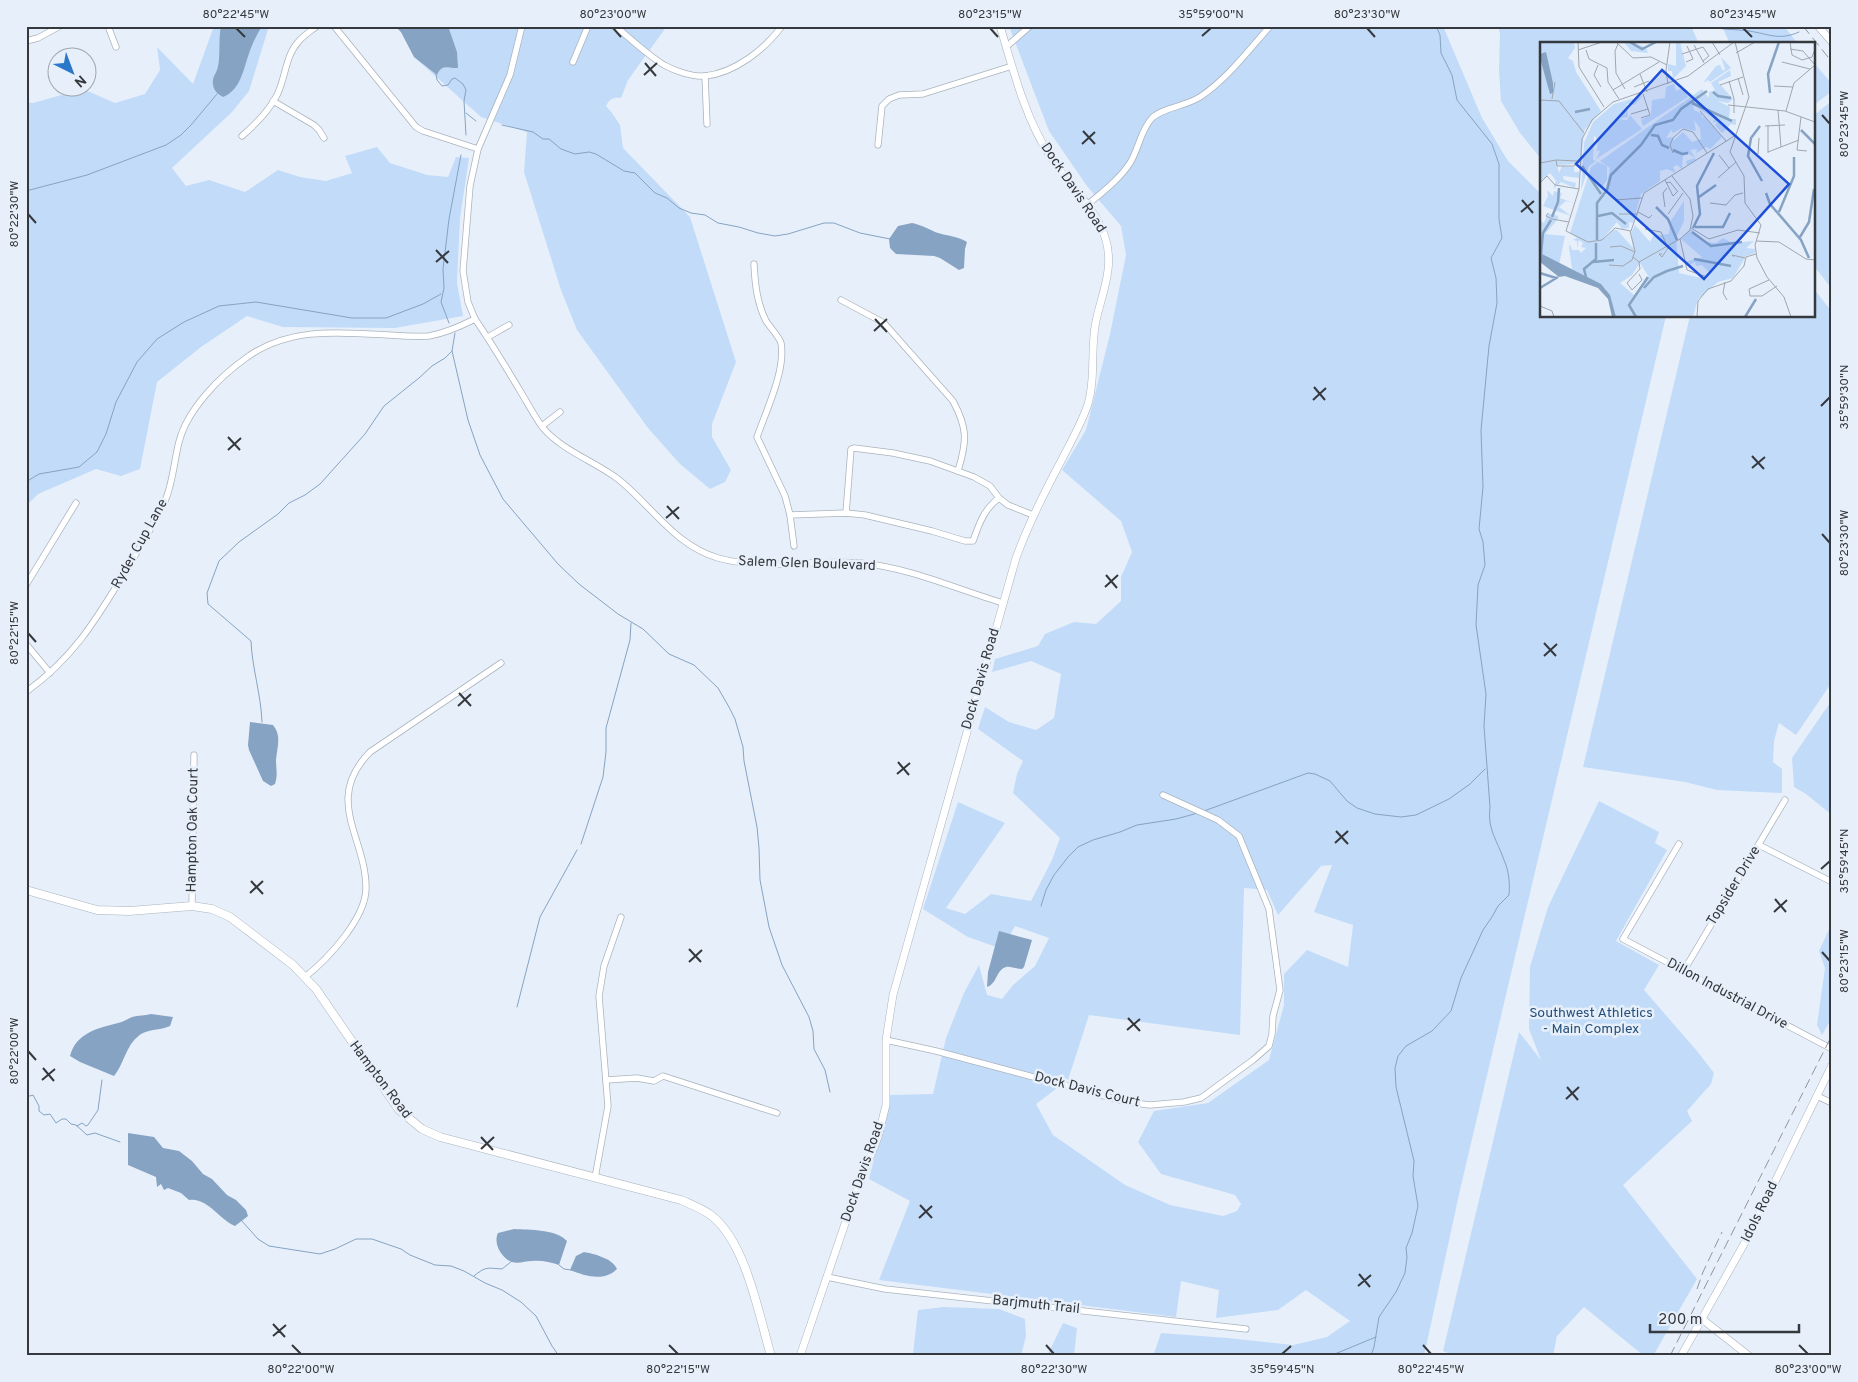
<svg xmlns="http://www.w3.org/2000/svg" width="1858" height="1382" viewBox="0 0 1858 1382" font-family="Overpass,sans-serif">
	<rect width="100%" height="100%" fill="#e7f0fa"/>
	<g fill="#c2dbf9" fill-rule="evenodd">
		<path d="M214,26H269L249,91L232,112L172,168L186,186L209,180L245,192L278,170L300,177L326,181L352,173L345,156L377,147L390,163L427,175L448,177L456,157L469,158L460,218L457,283L463,316L395,328L283,327L247,316L201,347L157,382L140,469L121,476L96,469L38,494L26,506V102L33,103L83,89L115,103L145,94L160,70L157,47L193,84Z"/>
		<path d="M395,26H667L628,80L621,98C614,97 609,99 606,106L612,113L620,125L623,148L690,217L736,362L712,424V437L731,470L725,482L710,489L680,464L648,428L577,330L561,290L524,172L527,132L481,117L414,57L401,32Z"/>
		<path d="M1009,26H1443L1482,118L1508,161L1542,195V316H1666L1460,1190L1424,1356H1153L1161,1333L1227,1338L1293,1345L1327,1337L1350,1321L1306,1290L1278,1310L1216,1318L1219,1290L1181,1281L1176,1317L879,1280L910,1201L869,1179L890,1095L933,1094L946,1038L964,993L979,965L987,995L1002,999L1013,985L1035,966L1049,938L1015,926L1002,949L968,937L923,909L958,802L1005,823L946,908L965,914L991,894L1031,901L1052,860L1060,838L1013,793L1017,774L1023,761L978,729L985,707L1009,722L1036,730L1054,718L1061,674L1031,661L992,672L995,659L1038,646L1045,634L1074,622L1096,624L1121,601V577L1132,552L1121,521L1062,470L1086,430L1110,334L1126,255L1121,226L1087,186L1049,131ZM1332,865L1314,912L1353,925L1348,967L1307,950L1284,974V1005L1269,1060L1208,1103L1154,1111L1138,1142L1161,1174L1235,1195L1241,1204L1237,1211L1223,1216L1170,1205L1125,1185L1053,1135L1036,1104L1068,1080L1089,1015L1240,1035L1244,888L1267,890L1278,915L1321,866Z"/>
		<path d="M1498,26H1691L1699,44H1542V160L1520,133L1501,101L1499,70L1500,34Z"/>
		<path d="M1722,26H1784L1798,44H1730Z"/>
		<path d="M1814,63L1832,84V91L1814,105Z"/>
		<path d="M1832,101V289L1814,266V115Z"/>
		<path d="M1814,289L1832,312V682L1796,735L1779,723L1774,741L1773,762L1782,769V793L1717,790L1685,782L1583,767L1690,316H1814Z"/>
		<path d="M1832,700V815L1806,794L1794,787L1792,758Z"/>
		<path d="M1599,801L1659,832L1655,843L1667,850L1616,941L1659,965L1644,990L1697,1051L1714,1073L1711,1084L1687,1111L1692,1121L1623,1185L1697,1279L1653,1356H1644L1584,1307L1557,1336L1553,1356H1455L1443,1351L1519,1032L1541,1060L1529,1029L1530,967L1548,907Z"/>
		<path d="M1832,923V1018L1822,1035L1817,1025L1825,968L1819,951Z"/>
		<path d="M944,1307L999,1309L1025,1319L1026,1336L1021,1356H912L913,1354L918,1310Z"/>
		<path d="M1063,1323L1077,1328L1074,1356H1047Z"/>
	</g>
	<g fill="#86a3c3">
		<path d="M221,26H262C258,33 254,40 251,48C244,65 242,90 223,97C218,94 214,91 213,85C212,78 215,75 217,70C221,60 218,40 221,26Z"/>
		<path d="M395,26H448L457,52L458,68C449,69 442,63 437,75L414,57L401,32Z"/>
		<path d="M912,223C921,225 927,228 935,232C946,236 958,236 967,242L965,249L964,268L959,270L940,258L934,256L896,254L890,248L889,239L898,226Z"/>
		<path d="M250,722L273,725C282,736 277,747 276,760C276,769 278,775 275,784L271,786L263,781L249,750L248,745Z"/>
		<path d="M999,931L1032,940L1024,967L1022,969C1017,969 1010,966 1006,967C996,970 997,984 987,987L988,972Z"/>
		<path d="M151,1014L173,1017L170,1026C161,1030 152,1029 143,1033C126,1042 125,1063 114,1076L80,1062L70,1056C76,1033 98,1028 118,1023C123,1022 127,1019 132,1017C138,1015 145,1016 151,1014Z"/>
		<path d="M128,1133L154,1137L163,1148L179,1151L192,1161L203,1174L212,1179L227,1195L236,1200L246,1210L248,1216L235,1226C220,1220 207,1197 189,1200L181,1193L168,1188L164,1190L161,1184L157,1187L156,1177L128,1165Z"/>
		<path d="M514,1229C530,1230 556,1229 567,1241L559,1265C550,1262 541,1260 532,1261C525,1261 519,1264 512,1262C501,1258 493,1243 498,1233Z"/>
		<path d="M584,1252C594,1254 612,1258 617,1269C604,1282 585,1276 570,1270L576,1256Z"/>
	</g>
	<g fill="none" stroke-linecap="round" stroke-linejoin="round">
		<g stroke="#86a3c3" stroke-width="1">
			<path d="M1707,26C1721,30 1735,29 1749,31C1769,34 1779,41 1799,32"/>
			<path d="M436,74L437,80L442,86L448,85L452,79L455,78L463,84L466,90L464,101L466,135"/>
			<path d="M466,113L476,121"/>
			<path d="M502,125L533,132L543,139H549L561,149L575,154L589,152L596,154L624,171L635,173L655,193L667,198L679,208L691,213L705,215L718,223L739,227L758,233L775,236L788,234L824,223H834L860,233L890,239"/>
			<path d="M26,191L87,175L166,145L181,135L191,125L217,94"/>
			<path d="M449,323L441,302L444,288L443,269L449,219L461,155"/>
			<path d="M455,333L452,351L468,420L480,455L503,499L558,564L579,584L618,614L643,629L669,654L694,665L718,688L729,707L735,719L743,747L744,761L757,827L759,848L760,880L769,927L782,965L809,1017L813,1031L814,1049L825,1070L830,1092"/>
			<path d="M26,484L29,480L39,474L79,467L97,452L106,434L116,402L137,362L157,339L184,322L219,306L256,302L352,318H386L423,304L441,294"/>
			<path d="M262,722C261,694 252,668 251,641L208,604L207,593L219,561L239,542L278,514L289,503L305,495L320,484L365,434L384,406L419,378L432,366L445,358L452,351"/>
			<path d="M1204,811L1308,773L1315,774L1330,781L1347,801L1357,808L1375,814L1401,817L1416,815L1449,799L1470,784L1485,769"/>
			<path d="M581,844L603,777L606,752V728L630,640L631,623"/>
			<path d="M1041,906L1046,890L1054,875L1068,857L1078,847L1093,840L1120,832L1137,825L1176,819L1198,813"/>
			<path d="M517,1007L540,917L577,850"/>
			<path d="M26,1097L33,1095L39,1106V1111L44,1115L50,1114L56,1123L62,1119H66L71,1124L76,1125L87,1135L95,1133L120,1142"/>
			<path d="M77,1126L82,1123L86,1126L88,1125L98,1110L102,1080"/>
			<path d="M241,1220L258,1239L269,1246L320,1254L335,1249L356,1239H372L401,1249L410,1255L435,1265L451,1266L464,1271L485,1283L502,1290L521,1302L536,1316L552,1346L559,1356"/>
			<path d="M559,1265L564,1269L571,1270"/>
			<path d="M474,1276C486,1266 487,1268 502,1269L512,1261"/>
			<path d="M1330,1356L1376,1337"/>
			<path d="M1371,1356L1374,1347L1379,1317L1396,1292L1405,1273L1407,1257L1406,1248L1412,1233L1418,1206L1413,1176L1414,1161L1396,1087L1395,1068L1398,1056L1406,1046L1432,1031L1451,1011L1461,978L1483,930L1492,917L1498,906L1509,895C1510,883 1509,871 1504,860C1497,840 1487,829 1490,807L1484,726L1486,694L1476,625L1478,585L1485,565L1483,542L1479,529L1483,487L1481,430L1489,346L1497,303L1496,278L1491,258L1502,238L1499,219V164L1492,144L1457,100L1452,75L1441,53L1440,35L1436,26"/>
		</g>
		<defs>
			<g id="minor">
				<path d="M108,26L116,47"/>
				<path d="M334,26L416,127L423,131L478,149"/>
				<path d="M522,26L510,75L478,149L470,186L463,271L468,302L475,319C491,342 505,366 519,389C527,402 534,416 543,428C563,451 594,461 618,479C652,506 674,545 718,558C764,571 814,559 861,563C911,568 956,589 1003,603"/>
				<path d="M615,26C631,39 646,54 664,65C675,71 692,77 705,76C735,73 765,49 782,26"/>
				<path d="M26,41L38,38L60,26"/>
				<path d="M1006,47L1030,26"/>
				<path d="M573,62L588,26"/>
				<path d="M705,76L707,124"/>
				<path d="M273,101L314,125L319,130L324,138"/>
				<path d="M242,136C256,124 269,111 277,95C286,77 285,56 299,41C304,35 311,31 317,26"/>
				<path d="M878,145L882,106L889,99L899,95L923,94L1012,66"/>
				<path d="M1086,206C1101,193 1119,180 1130,163C1139,149 1140,131 1152,118C1162,108 1186,106 1200,97C1227,79 1248,51 1270,26"/>
				<path d="M754,264C755,284 757,303 766,321C770,327 780,338 781,343C786,370 766,411 757,437L785,496L790,515L794,546"/>
				<path d="M841,300L884,323L953,401C968,429 967,441 958,471"/>
				<path d="M488,337L509,325"/>
				<path d="M542,426L560,412"/>
				<path d="M846,513L851,449L854,448L893,453L930,461L974,477L990,486L999,498L1008,505L1033,515"/>
				<path d="M790,515L846,513L865,515L932,531L965,541H973C979,524 984,509 999,498"/>
				<path d="M26,585L76,503"/>
				<path d="M26,644L50,673"/>
				<path d="M26,692C77,655 98,616 130,564C142,543 155,523 165,501C173,483 174,461 179,442C187,410 219,377 246,358C288,327 339,332 388,335C402,336 416,337 429,336C446,333 461,326 475,319"/>
				<path d="M1679,844L1623,939L1832,1049"/>
				<path d="M1759,845L1832,882"/>
				<path d="M192,906L194,755"/>
				<path d="M1683,972L1785,800"/>
				<path d="M305,977C328,959 366,918 366,888C366,837 323,800 370,752L501,663"/>
				<path d="M886,1040L936,1051L1127,1102L1150,1105L1184,1102L1201,1098L1253,1060L1269,1046L1272,1034L1273,1016L1280,990L1269,909L1239,836L1218,820L1163,795"/>
				<path d="M606,1080L637,1078L654,1081L663,1076L777,1113"/>
				<path d="M1817,1096L1832,1103"/>
				<path d="M595,1178L608,1106L599,996L604,966L621,917"/>
				<path d="M827,1277L885,1289L1246,1329"/>
			</g>
			<g id="tertiary">
				<path d="M1818,26L1832,42"/>
				<path d="M1702,1319L1749,1356"/>
				<path d="M800,1356L852,1203L878,1137L886,1105V1040L893,995L1016,558C1028,525 1043,495 1059,465C1069,445 1081,425 1088,404C1096,377 1090,348 1096,321C1102,293 1115,266 1105,237C1095,206 1066,183 1050,156C1025,118 1013,69 1000,26"/>
				<path d="M1681,1356L1748,1237L1832,1065"/>
			</g>
			<path id="secondary" d="M26,890L97,910L129,911L192,906L212,909L230,917L293,965L316,989L399,1110L422,1129L440,1137L681,1200C692,1205 703,1209 712,1216C746,1243 759,1315 771,1356"/>
		</defs>
		<use href="#minor" stroke="#aab3bd" stroke-width="7"/>
		<use href="#tertiary" stroke="#aab3bd" stroke-width="8"/>
		<use href="#secondary" stroke="#aab3bd" stroke-width="9"/>
		<use href="#minor" stroke="#fff" stroke-width="5.5"/>
		<use href="#tertiary" stroke="#fff" stroke-width="7"/>
		<use href="#secondary" stroke="#fff" stroke-width="8"/>
		<g stroke="#8f959c" stroke-width="1" stroke-dasharray="10 5" stroke-linecap="butt">
			<path d="M1803,26L1832,62"/>
			<path d="M1697,1289L1703,1272L1722,1232"/>
			<path d="M1670,1356L1832,1035"/>
		</g>
	</g>
	<path fill="none" stroke="#35383c" stroke-width="2" d="M236,28L245,37M613,28L621,37M990,28L998,37M1367,28L1375,37M1743,28L1752,37M1202,36L1211,28M645,63L656,76M644,75L657,63M1822,115L1830,124M1083,131L1095,144M1082,144L1095,132M1522,200L1533,213M1521,212L1534,201M28,214L36,223M436,250L448,263M436,262L449,251M875,319L887,332M874,331L887,319M1314,387L1325,400M1313,400L1326,388M1821,406L1830,397M228,437L240,450M228,450L241,438M1752,456L1764,469M1752,468L1765,457M667,506L679,519M666,518L679,507M1822,534L1830,543M1106,575L1117,588M1105,587L1118,575M28,633L36,642M1544,643L1556,656M1544,656L1557,644M459,693L471,706M458,706L471,694M898,762L909,775M897,774L910,763M1336,831L1348,844M1335,843L1348,831M1821,869L1830,861M251,881L263,894M250,893L263,881M1775,899L1786,912M1774,912L1787,900M689,949L701,962M1822,952L1830,961M689,962L702,950M1128,1018L1140,1031M1127,1030L1140,1019M28,1051L36,1060M43,1068L54,1081M42,1080L55,1069M1567,1087L1578,1100M1566,1099L1579,1087M481,1137L493,1150M481,1149L494,1137M920,1205L932,1218M919,1218L932,1206M1359,1274L1370,1287M1358,1286L1371,1275M273,1324L285,1337M273,1336L286,1325M292,1345L301,1354M669,1345L678,1354M1046,1345L1054,1354M1423,1345L1431,1354M1799,1345L1808,1354M1282,1354L1291,1346"/>
	<g text-anchor="middle" dominant-baseline="central" stroke-width="5" stroke-linejoin="round" paint-order="stroke">
		<g font-size="14" fill="#35383c" stroke="#e7f0fa">
			<text transform="translate(1073 188) rotate(56)">Dock Davis Road</text>
			<text transform="translate(140 544) rotate(-61)">Ryder Cup Lane</text>
			<text transform="translate(807 564) rotate(2)">Salem Glen Boulevard</text>
			<text transform="translate(981 679) rotate(-74)">Dock Davis Road</text>
			<text transform="translate(193 830) rotate(-89)">Hampton Oak Court</text>
			<text transform="translate(1734 886) rotate(-59)">Topsider Drive</text>
			<text transform="translate(1727 994) rotate(28)">Dillon Industrial Drive</text>
			<text transform="translate(380 1080) rotate(53)">Hampton Road</text>
			<text transform="translate(1087 1090) rotate(14)">Dock Davis Court</text>
			<text transform="translate(863 1172) rotate(-71)">Dock Davis Road</text>
			<text transform="translate(1760 1212) rotate(-64)">Idols Road</text>
			<text transform="translate(1036 1305) rotate(6)">Barjmuth Trail</text>
		</g>
		<g font-size="14" fill="#264f7b" stroke="#e7f0fa">
			<text x="1591" y="1013">Southwest Athletics<tspan x="1591" dy="16">- Main Complex</tspan></text>
		</g>
	</g>
	<g transform="translate(1540 42)">
		<rect width="275" height="275" fill="#e7f0fa"/>
		<path d="M0,0H34L35,6L28,16L33,19L36,30L61,69L44,89L41,118L36,122L17,123L19,131L22,124L34,125V130H39V136L23,134L24,138L36,141L35,146L21,140L13,147L16,139L10,131L0,140ZM84,0H93L106,6L108,11L91,9ZM136,0H140L146,24L133,37L132,29H128V22L136,24ZM181,15L191,26L170,40L168,38L163,41L176,24L180,23L183,29L185,27ZM190,28L191,34L178,40L193,57L188,61L178,59L190,65L189,77H196V83L191,82L182,91L175,83L178,79L172,81L175,77L153,63L154,68L162,72V76L164,74L182,95L170,107L167,105L156,111L157,107L150,108L156,118L147,123L146,119L155,116L149,112L143,114L142,127L137,123L133,125L136,131L127,127L120,129V139L101,152L93,181L89,180V186L82,187L77,180L61,199L73,188H77L93,206L91,191L95,183L110,200L113,194L129,192L130,180L144,159V179L136,196L139,231L166,237L168,235L169,230L162,223L156,224L155,220L147,224L145,220L162,215L141,197L151,187L166,200L176,201L183,196L192,201L214,199L206,206L215,207V211L206,214L193,236L178,240L158,257L153,275H76L65,246L32,227L29,205L30,202L32,208H39L41,211L46,206L41,205L43,201L39,198L37,206V199L33,198L37,196L30,191L51,125L58,120L67,124V138L61,146L66,147L70,126L60,119L162,47L169,56V50L175,48L171,41ZM154,78L160,86L161,97L152,100L143,90L133,99V95L126,96L131,88L133,91L142,86L156,89ZM100,221L109,235L94,253L80,241L92,233ZM134,42L136,49L143,46L148,55L103,84L101,78L111,73L112,58L125,56L126,45ZM103,54L94,63L87,62L88,75L77,77L87,78L90,73L102,87L56,117L60,109H57L58,99L54,93L53,118L56,119L49,124L41,148L44,101L53,80L74,62ZM7,148L13,154L14,149L22,151L20,156L34,161L26,159L19,165L31,174L3,164L8,154ZM8,171L18,174V177L5,192L25,194L19,223L0,211V178L4,181Z" fill="#c2dbf9" fill-rule="evenodd"/>
		<path d="M6,10L13,41V51L10,52L0,16V12ZM0,211L61,242L70,253L76,275H72L68,257L58,246L25,234L19,235L0,220Z" fill="#86a3c3"/>
		<path fill="none" stroke="#86a3c3" stroke-width="2.5" d="M90,0L102,7L116,0M173,50L178,54L191,56M230,51L228,32L239,0M152,61L192,79M35,70L50,67M220,84L211,96L208,114L222,139M261,88L275,102M111,93L118,94L122,103L129,106M133,108L142,112L148,111M42,124L61,152M226,151L230,162L261,198L269,216M159,155L176,143M116,165L128,177L137,198M239,170L254,134V115M58,174L72,171L86,182M12,175L18,160L19,146M155,185H183L190,171M153,186L160,172L157,144L174,111M152,190L171,204L202,200M260,195L269,180L274,147M57,198V161L67,148L71,133L101,103L115,83L133,78L141,67L167,49M1,212L3,191L11,178M154,217L191,224M53,220L74,218M127,229L143,224M0,231L16,236M46,235L44,227L56,217V201M0,246L18,235M104,246L114,235L127,229M96,275L89,263L108,235M205,275L216,257"/>
		<path fill="none" stroke="#a0a6ae" stroke-width="1" d="M38,0L39,25L64,65M76,0L93,16L111,15L127,23M172,0L180,13M194,0L148,34L73,60L52,78L42,97L39,147L26,189L48,200L62,198L75,186L91,189L104,151L196,93M195,0L209,55L190,110L204,134L205,161L221,183L215,203L217,216L227,235L244,255L251,275M250,0L252,13L262,18L272,15L275,7M78,2L75,9L76,31L85,47M154,3L164,21M38,8L62,0M46,8L49,17L67,26L68,40L79,57M196,11L215,0M142,12L163,5L169,14L163,19M146,20L153,17L147,4M242,20L270,27M58,23L54,33L61,45M100,32L107,50M198,36L203,53M189,39L194,57V71M128,42L126,28L130,0M180,43L203,35M234,44L253,45M94,45L109,39M73,48L119,20M12,57L15,40M0,58L19,59L44,91M188,63L245,69L275,80M238,68L241,105M160,69L186,99M246,69L254,41L275,23L263,9L250,7M91,72L108,67M261,75L257,108L267,109M101,76L110,73L103,52M228,83V111M225,84L245,83M228,110L259,98M133,111L130,103L133,96L143,87L153,90L167,111M218,112L219,96M179,113L189,126M16,118L37,119M0,121L16,118L17,124H34L41,118M178,136L196,120M125,138L133,154L137,150M0,141L7,134L15,143L39,147M126,141L130,140L138,150M75,158L102,156M170,161L186,163L195,153L203,151M125,165L123,151L127,146M98,170L109,176L112,173M8,171L6,174L12,177L29,180M79,172H98M128,172L143,151M151,186L169,197L198,188L220,191M105,187L121,190L128,206L122,215L119,212H122M140,197L147,228L167,235M216,199L239,200L266,217L275,218M70,205L81,204L95,210M93,215L99,220L100,227L87,241L92,248L102,238L99,232M194,215L192,213L205,216M99,220L140,197L150,188L153,174L150,157L132,134M69,223L83,224L92,218L95,209L90,189M229,238L209,247L210,254H222L237,244M185,240L183,251L187,258M0,264L12,269L14,275M157,275L158,259L168,247L191,239L204,224L206,215L216,212"/>
		<path fill="#1d4ed8" fill-opacity="0.15" stroke="#1d4ed8" stroke-width="2.5" d="M122,28L249,142L164,237L36,122Z"/>
		<rect width="275" height="275" fill="none" stroke="#35383c" stroke-width="2.5"/>
	</g>
	<rect width="1858" height="1382" fill="none" stroke="#e7f0fa" stroke-width="55"/>
	<g transform="translate(72 72) rotate(138)"><circle r="24" fill="#e7f0fa" stroke="#a0a6ae"/>
	<path d="M0-4L9 19L0 12L-9 19Z" fill="#2b78c8"/>
	<text y="-8" font-size="14" font-weight="bold" text-anchor="middle" fill="#35383c">N</text>
	</g>
	<path d="M1650 1324v8h149v-8" fill="none" stroke="#35383c" stroke-width="2.5"/>
	<text x="1658" y="1324" font-size="15" fill="#35383c" stroke="#e7f0fa" stroke-width="4" paint-order="stroke">200 m</text>
	<rect x="28" y="28" width="1802" height="1326" fill="none" stroke="#35383c" stroke-width="2"/>
	<g font-size="12" text-anchor="middle" fill="#35383c">
		<text x="236" y="18">80°22'45"W</text>
		<text x="613" y="18">80°23'00"W</text>
		<text x="990" y="18">80°23'15"W</text>
		<text x="1211" y="18">35°59'00"N</text>
		<text x="1367" y="18">80°23'30"W</text>
		<text x="1743" y="18">80°23'45"W</text>
		<text transform="translate(1844 124) rotate(-90)" y="4">80°23'45"W</text>
		<text transform="translate(14 214) rotate(-90)" y="4">80°22'30"W</text>
		<text transform="translate(1844 397) rotate(-90)" y="4">35°59'30"N</text>
		<text transform="translate(1844 543) rotate(-90)" y="4">80°23'30"W</text>
		<text transform="translate(14 633) rotate(-90)" y="4">80°22'15"W</text>
		<text transform="translate(1844 861) rotate(-90)" y="4">35°59'45"N</text>
		<text transform="translate(1844 961) rotate(-90)" y="4">80°23'15"W</text>
		<text transform="translate(14 1051) rotate(-90)" y="4">80°22'00"W</text>
		<text x="301" y="1373">80°22'00"W</text>
		<text x="678" y="1373">80°22'15"W</text>
		<text x="1054" y="1373">80°22'30"W</text>
		<text x="1282" y="1373">35°59'45"N</text>
		<text x="1431" y="1373">80°22'45"W</text>
		<text x="1808" y="1373">80°23'00"W</text>
	</g>
</svg>
